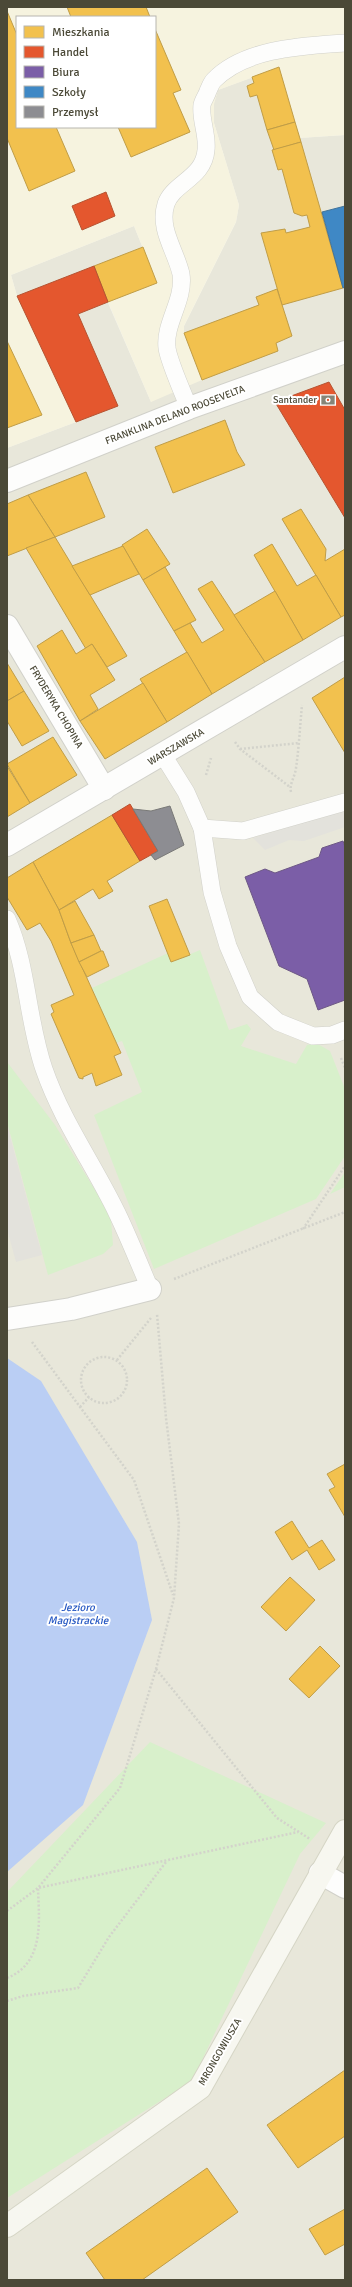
<svg xmlns="http://www.w3.org/2000/svg" width="352" height="2287" viewBox="0 0 352 2287" font-family="Signika,sans-serif">
	<rect width="100%" height="100%" fill="#f3f3ed"/>
	<path fill="#e8e7da" d="M279,67L299,138L345,135V2280H7V448L76,422L17,296L11,275L134,226L157,283L108,303L151,402L184,334V326L236,222L239,205L214,123V103L218,90Z"/>
	<path fill="#f6f3df" fill-rule="evenodd" d="M7,7H345V135L299,138L279,68L218,90L214,104V123L239,205L236,222L184,326V334L202,380L151,402L108,302L157,283L134,226L11,275L17,296L76,422L7,448ZM17,17H155V127H17Z"/>
	<g fill="#d8f0cb">
		<path d="M200,950L229,1030L247,1024L251,1029L241,1046L296,1064L307,1045L316,1043L330,1051L345,1089V1156L316,1199L154,1269L94,1115L142,1092L122,1041L116,1043L92,988L168,953L172,962Z"/>
		<path d="M7,1062L55,1125L103,1203L111,1220L113,1245L103,1254L48,1275L7,1122Z"/>
		<path d="M345,1172V1187L330,1194Z"/>
		<path d="M150,1742L326,1823L300,1854L192,2081L7,2198V1892Z"/>
	</g>
	<g fill="#e3e2dc">
		<path d="M345,809V827L304,841L289,840L265,850L253,838Z"/>
		<path d="M7,1125L42,1255L16,1262L7,1229Z"/>
	</g>
	<path fill="#bacef4" d="M7,1358L41,1381L137,1542L152,1620L83,1805L7,1872Z"/>
	<g fill="#f2c14e" stroke="#c09d47">
		<path d="M67,7H146L150,17H71Z"/>
		<path d="M7,11L17,35V127H56L75,171L29,191L7,138Z"/>
		<path d="M155,29L181,90L173,93L190,132L131,157L118,127H155Z"/>
		<path d="M279,67L295,122L267,130L257,95L250,97L247,86L254,83L252,77Z"/>
		<path d="M295,122L301,142L274,150L267,130Z"/>
		<path d="M301,142L343,288L282,305L261,233L285,229L286,233L310,227L307,215L302,216L294,213L282,169L278,170L272,150Z"/>
		<path d="M143,247L157,283L108,302L94,266Z"/>
		<path d="M277,289L292,336L276,343L278,351L202,380L184,333L259,305L256,297Z"/>
		<path d="M7,341L42,415L7,428Z"/>
		<path d="M225,420L237,452L245,465L173,493L155,447Z"/>
		<path d="M86,472L105,517L55,537L28,495Z"/>
		<path d="M28,495L55,537L7,556V504Z"/>
		<path d="M301,509L326,549L325,561L345,549V615L341,617L282,519Z"/>
		<path d="M147,529L170,564L143,580L122,545Z"/>
		<path d="M55,537L127,656L107,667L92,644L86,649L26,548Z"/>
		<path d="M272,544L297,586L316,575L341,617L303,640L254,555Z"/>
		<path d="M123,546L139,574L90,595L72,566Z"/>
		<path d="M165,567L196,620L174,631L143,580Z"/>
		<path d="M212,581L265,662L212,694L174,631L190,623L202,643L224,630L198,589Z"/>
		<path d="M275,591L303,640L265,662L234,615Z"/>
		<path d="M62,630L76,654L92,644L115,680L90,695L98,709L80,721L37,646Z"/>
		<path d="M187,652L212,694L167,722L140,679Z"/>
		<path d="M7,663L24,691L7,701Z"/>
		<path d="M345,677V753L312,698Z"/>
		<path d="M143,683L167,722L105,759L80,721Z"/>
		<path d="M24,691L49,731L22,746L7,721V701Z"/>
		<path d="M53,737L77,775L30,803L7,764Z"/>
		<path d="M7,766L30,803L7,817Z"/>
		<path d="M112,815L140,861L107,881L113,891L99,899L93,889L59,910L33,862Z"/>
		<path d="M33,862L59,910L71,943L121,1053L114,1056L122,1075L96,1086L92,1073L83,1077V1079L79,1078L51,1014L54,1012L51,1005L74,995L51,941L40,923L27,930L7,897V878Z"/>
		<path d="M167,899L190,955L171,962L149,906Z"/>
		<path d="M75,901L94,935L71,943L59,910Z"/>
		<path d="M94,935L101,951L79,962L71,943Z"/>
		<path d="M101,951H103L109,966L87,977L79,962Z"/>
		<path d="M345,1464V1517L329,1490L335,1487L327,1474Z"/>
		<path d="M292,1521L309,1548L322,1540L335,1560L319,1570L307,1550L292,1560L275,1532Z"/>
		<path d="M290,1577L315,1600L286,1631L261,1607Z"/>
		<path d="M320,1646L340,1666L309,1698L289,1679Z"/>
		<path d="M345,2070V2136L298,2168L267,2125Z"/>
		<path d="M207,2168L238,2212L142,2280H105L86,2253Z"/>
		<path d="M345,2209V2244L325,2255L309,2229Z"/>
	</g>
	<g fill="#e4572e" stroke="#b65331">
		<path d="M106,192L115,216L82,230L72,206Z"/>
		<path d="M94,266L108,302L78,314L118,406L76,422L17,296Z"/>
		<path d="M329,382L345,410V518L275,402Z"/>
		<path d="M130,804L158,851L140,861L112,815Z"/>
	</g>
	<path fill="#7b5ea7" stroke="#6d5885" d="M343,841L345,847V1000L318,1010L307,979L279,966L245,877L265,869L275,873L319,857L322,848Z"/>
	<path fill="#3f88c5" stroke="#43759a" d="M345,206V287L343,288L322,212Z"/>
	<path fill="#8d8d92" stroke="#797977" d="M170,806L184,845L155,860L151,855L158,851L133,809L151,811Z"/>
	<g fill="none" stroke-linecap="round" stroke-linejoin="round">
		<defs>
			<g id="lane">
				<path d="M189,408C183,393 169,362 167,348C164,323 185,300 181,274C176,251 158,229 166,204C173,183 204,178 206,150C208,135 200,119 202,105C203,100 207,95 208,91C210,87 211,83 214,80C245,48 303,46 345,43"/>
				<path d="M163,755L186,792L202,828L243,831L345,802"/>
				<path d="M202,828L212,892L228,946L250,997L278,1022L313,1036L332,1035L345,1030"/>
				<path d="M7,919C28,967 27,1020 44,1069C62,1121 94,1165 117,1213C129,1238 139,1263 150,1289"/>
			</g>
			<g id="street">
				<path d="M7,481L189,408L345,352"/>
				<path d="M7,626L104,789"/>
				<path d="M7,845L345,647"/>
				<path d="M7,1319L71,1309L150,1289"/>
				<path d="M320,1873L345,1887"/>
			</g>
			<path id="secondary" d="M7,2226L200,2088L345,1831"/>
		</defs>
		<use href="#lane" stroke="#d1d1ca" stroke-width="18"/>
		<use href="#street" stroke="#d1d1ca" stroke-width="24"/>
		<use href="#secondary" stroke="#d5d5c5" stroke-width="24"/>
		<g stroke="#d3d3cb" stroke-width="2.5" stroke-dasharray="2 2" stroke-linecap="butt">
			<path d="M235,742L240,749L290,787"/>
			<path d="M240,749L299,743"/>
			<path d="M206,775L211,758"/>
			<path d="M291,792C289,784 295,777 296,768C299,747 300,726 302,705"/>
			<path d="M341,1058L345,1068"/>
			<path d="M303,1229L345,1166"/>
			<path d="M174,1279L345,1212"/>
			<path d="M32,1342L134,1480L173,1595"/>
			<circle cx="104" cy="1380" r="23"/>
			<path d="M117,1360L151,1318"/>
			<path d="M80,1407L89,1397"/>
			<path d="M156,1669L277,1818L310,1839"/>
			<path d="M7,1911L38,1888L120,1788L156,1669L174,1598L179,1524L166,1418L157,1314"/>
			<path d="M7,1978C45,1963 39,1920 38,1888L298,1832"/>
			<path d="M7,2001L23,1996L78,1988L109,1937L166,1862"/>
		</g>
		<use href="#lane" stroke="#fdfdfc" stroke-width="17"/>
		<use href="#street" stroke="#fdfdfc" stroke-width="22"/>
		<use href="#secondary" stroke="#f7f7f0" stroke-width="22"/>
	</g>
	<defs>
		<symbol id="bank-bare" viewBox="-9 -9 18 18"><path d="M-6-4H6V4H-6ZM0-2.3a2.3 2.3 0 1 0 0 4.6a2.3 2.3 0 1 0 0-4.6Z" fill="#868477" stroke="#fff" stroke-width="2.5" paint-order="stroke"/></symbol>
	</defs>
	<g fill-rule="evenodd">
		<use href="#bank-bare" x="318" y="390" width="20" height="20"/>
	</g>
	<g text-anchor="middle" dominant-baseline="central" stroke-width="4" stroke-linejoin="round" paint-order="stroke">
		<g font-size="10" fill="#4b4937" stroke="#fff" text-anchor="end">
			<text x="317" y="400">Santander</text>
		</g>
		<g font-size="10" fill="#4b4937" stroke="#fff">
			<text transform="translate(175 415) rotate(-21)">FRANKLINA DELANO ROOSEVELTA</text>
			<text transform="translate(56 707) rotate(59)">FRYDERYKA CHOPINA</text>
			<text transform="translate(176 747) rotate(-30)">WARSZAWSKA</text>
			<text transform="translate(220 2052) rotate(-60)">MRONGOWIUSZA</text>
		</g>
		<g font-size="11" font-style="italic" fill="#2557c2" stroke="#fff">
			<text x="78" y="1607">Jezioro<tspan x="78" dy="13">Magistrackie</tspan></text>
		</g>
	</g>
	<rect width="352" height="2287" fill="none" stroke="#4b4937" stroke-width="16"/>
	<rect x="16" y="16" width="140" height="112" fill="#ffffff" stroke="#b7b6af"/>
	<rect x="24" y="26" width="20" height="12" fill="#f2c14e" stroke="#b7b6af"/>
	<text x="52" y="36" font-size="12" fill="#4b4937">Mieszkania</text>
	<rect x="24" y="46" width="20" height="12" fill="#e4572e" stroke="#b7b6af"/>
	<text x="52" y="56" font-size="12" fill="#4b4937">Handel</text>
	<rect x="24" y="66" width="20" height="12" fill="#7b5ea7" stroke="#b7b6af"/>
	<text x="52" y="76" font-size="12" fill="#4b4937">Biura</text>
	<rect x="24" y="86" width="20" height="12" fill="#3f88c5" stroke="#b7b6af"/>
	<text x="52" y="96" font-size="12" fill="#4b4937">Szkoły</text>
	<rect x="24" y="106" width="20" height="12" fill="#8d8d92" stroke="#b7b6af"/>
	<text x="52" y="116" font-size="12" fill="#4b4937">Przemysł</text>
</svg>
